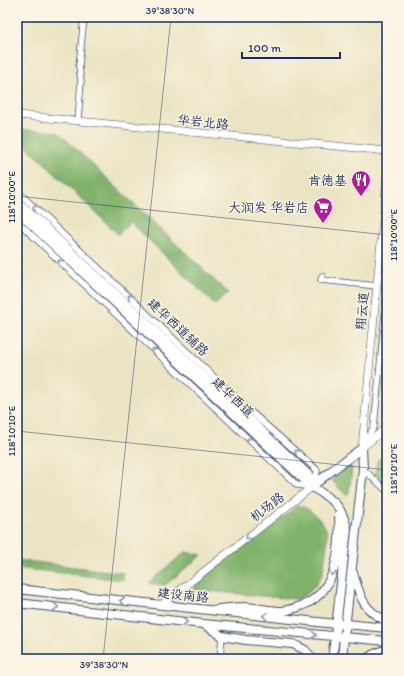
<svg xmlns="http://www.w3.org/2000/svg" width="404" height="676" viewBox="0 0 404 676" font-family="Itim,'LXGW WenKai TC',sans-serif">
	<rect width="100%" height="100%" fill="#fcf5e5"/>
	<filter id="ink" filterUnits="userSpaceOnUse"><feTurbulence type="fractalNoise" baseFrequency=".025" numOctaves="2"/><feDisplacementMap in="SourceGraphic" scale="8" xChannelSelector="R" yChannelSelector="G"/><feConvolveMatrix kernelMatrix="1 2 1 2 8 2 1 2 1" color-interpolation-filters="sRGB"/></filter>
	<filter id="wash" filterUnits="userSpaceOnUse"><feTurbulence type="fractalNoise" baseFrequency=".012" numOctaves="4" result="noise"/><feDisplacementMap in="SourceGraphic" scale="16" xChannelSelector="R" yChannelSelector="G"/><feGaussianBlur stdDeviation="0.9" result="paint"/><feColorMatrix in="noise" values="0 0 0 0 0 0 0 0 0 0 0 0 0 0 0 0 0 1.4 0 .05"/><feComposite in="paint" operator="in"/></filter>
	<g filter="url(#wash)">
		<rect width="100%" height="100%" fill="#ebe4c4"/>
		<path fill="#a2cf7c" stroke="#5e7f6d" d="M387,307V391L377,398Z"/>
		<g fill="#81b26c" stroke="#4e7065">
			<path d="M17,129L58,132L228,293L215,305L131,222L118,234L17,137Z"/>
			<path d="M380,458L387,461V486L375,476L377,461Z"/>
			<path d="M349,466L352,468L349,493L346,495L333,482L334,477Z"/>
			<path d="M297,506C306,507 310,510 316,516C320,520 325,525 327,531C329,539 324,563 323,572C318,585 309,595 296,599L194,590L193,586Z"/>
			<path d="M185,552L202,555L165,585L149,583Z"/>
			<path d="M17,560L124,573L123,580L17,568Z"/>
		</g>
	</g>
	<g filter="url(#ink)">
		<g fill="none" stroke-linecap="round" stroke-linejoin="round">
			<defs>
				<g id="minor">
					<path d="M78,121L81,81L79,66L84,17"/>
					<path d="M17,191L250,411L317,470L316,482"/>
					<path d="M17,221L297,485L312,487"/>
					<path d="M322,276L321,280L377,286"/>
					<path d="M363,446L374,427L387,294"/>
					<path d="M363,469L387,491"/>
					<path d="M220,659L222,636"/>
				</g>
				<g id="tertiary">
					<path d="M17,115L387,151"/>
					<path d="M362,448L387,176"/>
					<path d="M362,448L387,427"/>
					<path d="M161,605L312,487"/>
				</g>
				<g id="secondary">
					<path d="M17,201L316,482"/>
					<path d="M17,211L312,487C319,491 334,501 338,507C342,512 346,523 347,529L335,637"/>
					<path d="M314,485L330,472L362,448"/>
					<path d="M353,573C360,596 363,611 387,621"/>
					<path d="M219,609C228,608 237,607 246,607C259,608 271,611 283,611C288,610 293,609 298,607C337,595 341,549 339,514"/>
					<path d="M344,637L363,469L362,448"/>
				</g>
				<g id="primary">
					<path d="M17,589L336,624H346L387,628"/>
					<path d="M17,603L203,624L387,641"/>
					<path d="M205,625L222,636L246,640L293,644L305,650L313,659"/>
					<path d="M332,659L335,637"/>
					<path d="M342,659L344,637"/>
					<path d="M367,659L372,655L387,649"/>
				</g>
			</defs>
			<use href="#minor" stroke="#3a4a6d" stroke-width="7"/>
			<use href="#tertiary" stroke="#3a4a6d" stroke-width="8"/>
			<use href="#secondary" stroke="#3a4a6d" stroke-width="10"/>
			<use href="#primary" stroke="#3a4a6d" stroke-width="10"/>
			<use href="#minor" stroke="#fff" stroke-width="5.5"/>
			<use href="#tertiary" stroke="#fff" stroke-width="7"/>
			<use href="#secondary" stroke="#fff" stroke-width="8"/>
			<use href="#primary" stroke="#fff" stroke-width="8"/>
		</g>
		<defs><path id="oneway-chevron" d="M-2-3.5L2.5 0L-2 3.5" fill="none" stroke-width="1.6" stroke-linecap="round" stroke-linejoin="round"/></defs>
		<g stroke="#8d97ae">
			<use href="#oneway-chevron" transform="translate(35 208) rotate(-137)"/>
			<use href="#oneway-chevron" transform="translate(60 262) rotate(-136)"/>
			<use href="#oneway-chevron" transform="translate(130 297) rotate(-137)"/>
			<use href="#oneway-chevron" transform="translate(154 351) rotate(-137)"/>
			<use href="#oneway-chevron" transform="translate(249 440) rotate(-137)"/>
			<use href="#oneway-chevron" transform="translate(297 452) rotate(-138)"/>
			<use href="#oneway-chevron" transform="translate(248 537) rotate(142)"/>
			<use href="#oneway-chevron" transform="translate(332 573) rotate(110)"/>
			<use href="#oneway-chevron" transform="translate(122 601) rotate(-174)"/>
			<use href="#oneway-chevron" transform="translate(56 607) rotate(6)"/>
			<use href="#oneway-chevron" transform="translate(265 616) rotate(-174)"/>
			<use href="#oneway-chevron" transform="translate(185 622) rotate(6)"/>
			<use href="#oneway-chevron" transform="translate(314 635) rotate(6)"/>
		</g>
	</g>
	<path fill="none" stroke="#1b2f5e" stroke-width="1" stroke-opacity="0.45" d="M17,196L387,235M17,431L387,470M103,659L171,17"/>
	<defs>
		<symbol id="restaurant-pin" viewBox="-11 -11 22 30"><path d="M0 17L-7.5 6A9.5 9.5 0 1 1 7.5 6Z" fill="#b5179e" stroke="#fcf5e5"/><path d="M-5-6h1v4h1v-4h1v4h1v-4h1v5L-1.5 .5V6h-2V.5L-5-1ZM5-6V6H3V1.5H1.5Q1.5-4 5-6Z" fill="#fff"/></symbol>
		<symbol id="supermarket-pin" viewBox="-11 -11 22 30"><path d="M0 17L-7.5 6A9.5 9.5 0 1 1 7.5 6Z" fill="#b5179e" stroke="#fcf5e5"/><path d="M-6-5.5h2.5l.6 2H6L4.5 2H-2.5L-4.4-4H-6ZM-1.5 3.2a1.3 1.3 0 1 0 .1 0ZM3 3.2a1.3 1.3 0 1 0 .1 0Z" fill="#fff"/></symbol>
	</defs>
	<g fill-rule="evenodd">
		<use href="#restaurant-pin" x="350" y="169" width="22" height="30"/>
		<use href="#supermarket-pin" x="312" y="196" width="22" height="30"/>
	</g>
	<g text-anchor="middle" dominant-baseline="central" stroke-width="3" stroke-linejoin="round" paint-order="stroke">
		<g font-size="13" fill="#1b2f5e" stroke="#fcf5e5">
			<text transform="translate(203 122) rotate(6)">华岩北路</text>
			<text transform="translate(362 311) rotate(-85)">翔云道</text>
			<text transform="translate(178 327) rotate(43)">建华西道辅路</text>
			<text transform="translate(233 397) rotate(43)">建华西道</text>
			<text transform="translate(267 507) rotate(-38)">机场路</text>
			<text transform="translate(183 595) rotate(6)">建设南路</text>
		</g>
		<g font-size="13" fill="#1b2f5e" stroke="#fcf5e5" text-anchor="end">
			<text x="347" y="180">肯德基</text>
			<text x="309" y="207">大润发 华岩店</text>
		</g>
	</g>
	<rect width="404" height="676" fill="none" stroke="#fcf5e5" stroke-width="44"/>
	<path d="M242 52v6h98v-6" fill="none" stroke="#1b2f5e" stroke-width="2"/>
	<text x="248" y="52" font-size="12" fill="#1b2f5e" stroke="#fcf5e5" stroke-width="3" paint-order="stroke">100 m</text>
	<rect x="22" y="22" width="360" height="632" fill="none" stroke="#1b2f5e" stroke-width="1.5"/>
	<g font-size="10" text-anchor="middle" fill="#1b2f5e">
		<text x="170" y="14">39°38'30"N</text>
		<text transform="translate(11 197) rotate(-90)" y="4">118°10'00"E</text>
		<text transform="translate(393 235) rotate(-90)" y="4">118°10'00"E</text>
		<text transform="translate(11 431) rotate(-90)" y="4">118°10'10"E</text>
		<text transform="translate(393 469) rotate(-90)" y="4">118°10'10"E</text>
		<text x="104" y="668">39°38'30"N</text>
	</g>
</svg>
